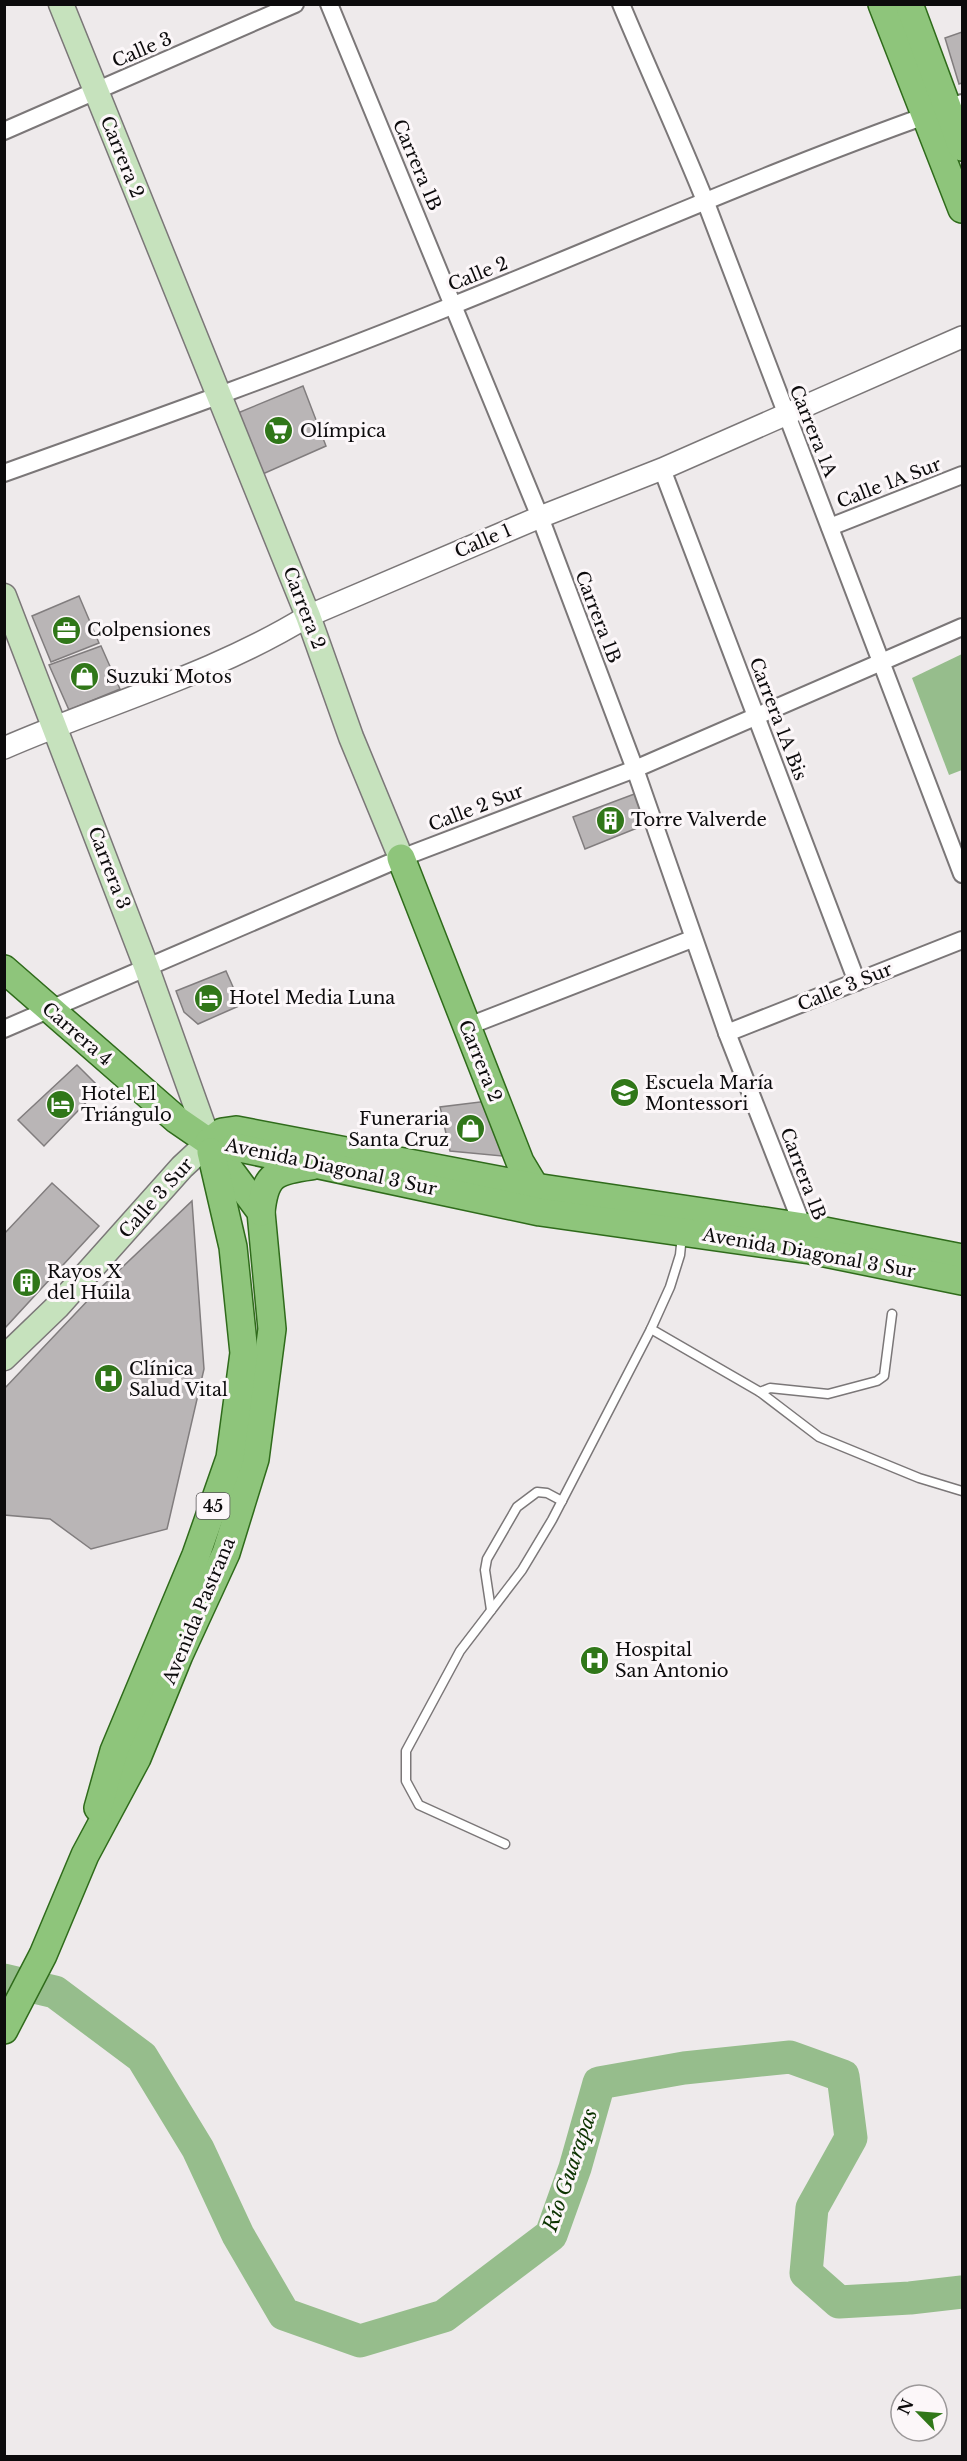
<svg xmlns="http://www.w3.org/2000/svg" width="967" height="2461" viewBox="0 0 967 2461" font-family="'Libre Baskerville',serif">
	<rect width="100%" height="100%" fill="#eeeaeb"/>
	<path fill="#96bd8c" d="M962,654V770L949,775L912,678Z"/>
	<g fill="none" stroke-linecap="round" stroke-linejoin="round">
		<path stroke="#96bd8c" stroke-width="33" d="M4,1980L55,1992L142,2057L198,2149L238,2235L284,2314L360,2341L444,2316L551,2235L575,2168L599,2083L684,2068L790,2057L843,2076L851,2138L812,2208L806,2273L839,2302L910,2298L962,2292"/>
	</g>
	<g fill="#b9b5b6" stroke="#817d7e" stroke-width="1.5">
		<path d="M962,32V83L959,84L945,38Z"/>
		<path d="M303,386L326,446L256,477L233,415Z"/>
		<path d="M79,596L99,643L51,662L32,616Z"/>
		<path d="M101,646L120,689L69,710L49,665Z"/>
		<path d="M637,793L647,824L585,849L573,817Z"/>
		<path d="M226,971L241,1005L198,1024L184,1012L176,991Z"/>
		<path d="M77,1065L100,1088L44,1146L18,1120Z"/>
		<path d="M488,1101L502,1156L450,1151L440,1107Z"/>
		<path d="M52,1183L99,1226L4,1329V1234Z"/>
		<path d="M192,1201L204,1369L167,1529L91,1549L50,1519L4,1515V1389L92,1296Z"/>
	</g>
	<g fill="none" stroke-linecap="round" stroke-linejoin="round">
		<defs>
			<g id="service">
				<path d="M651,1329L760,1392L770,1388L828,1394L877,1381L884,1376L892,1314"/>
				<path d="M760,1392L819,1437L919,1478L962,1491"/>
				<path d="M491,1610L485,1570L487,1559L517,1507L537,1492L547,1493L562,1501"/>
				<path d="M505,1844L419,1805L406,1781V1751L460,1651L522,1570L552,1520L651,1329L670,1287L680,1255L682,1235"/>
			</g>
			<g id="minor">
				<path d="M329,4L540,517L635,769L727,1033L805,1232"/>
				<path d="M621,4C649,71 679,136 706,203C793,426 875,651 962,874"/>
				<path d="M4,131L295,4"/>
				<path d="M662,469L857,982"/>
				<path d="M4,473C155,419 306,365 454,305C623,237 790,162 962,103"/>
				<path d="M830,527L962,475"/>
				<path d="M466,1027L692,939"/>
				<path d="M4,1029L401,858L635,769L962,627"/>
				<path d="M727,1033L962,940"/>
			</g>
			<path id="tertiary" d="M4,748C105,704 214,674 308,616L540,517L662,469L962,337"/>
			<g id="secondary">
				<path d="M61,4L308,616L351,737L401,858"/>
				<path d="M4,596L146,966L209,1142L182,1167L58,1306L4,1358"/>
			</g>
			<g id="primary">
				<path d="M882,4L962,209"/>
				<path d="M909,4L962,147"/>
				<path d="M401,858L520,1162L535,1187L537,1198"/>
				<path d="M4,969L177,1120L209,1142L261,1212L272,1329L255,1459L226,1553L179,1655L137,1758L85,1855L43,1955L4,2030"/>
				<path d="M209,1142L222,1132L236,1130L535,1187L804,1227L962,1258"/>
				<path d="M235,1147L540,1212L810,1250L962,1281"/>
				<path d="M261,1212C265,1174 275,1171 311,1166"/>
				<path d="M98,1808L114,1751L196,1555L230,1458L244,1353L233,1247L211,1152"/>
			</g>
		</defs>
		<use href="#service" stroke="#7b7778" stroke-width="11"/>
		<use href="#minor" stroke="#7b7778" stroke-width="20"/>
		<use href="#tertiary" stroke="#7b7778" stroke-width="24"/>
		<use href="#secondary" stroke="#7b7778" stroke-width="27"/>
		<use href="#primary" stroke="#2f6b1b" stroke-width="30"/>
		<use href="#service" stroke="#fff" stroke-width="8"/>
		<use href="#minor" stroke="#fff" stroke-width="16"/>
		<use href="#tertiary" stroke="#fff" stroke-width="21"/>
		<use href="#secondary" stroke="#c6e2bd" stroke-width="24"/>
		<use href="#primary" stroke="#8ec57b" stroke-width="27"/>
	</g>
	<defs>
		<symbol id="supermarket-disc" viewBox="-11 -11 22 22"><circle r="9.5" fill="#307719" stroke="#fcf7f9"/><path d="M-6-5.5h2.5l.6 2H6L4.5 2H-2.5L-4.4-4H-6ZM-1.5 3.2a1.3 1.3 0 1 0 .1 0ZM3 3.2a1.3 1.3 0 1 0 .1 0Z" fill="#fff"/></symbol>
		<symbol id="office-disc" viewBox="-11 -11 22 22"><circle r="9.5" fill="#307719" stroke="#fcf7f9"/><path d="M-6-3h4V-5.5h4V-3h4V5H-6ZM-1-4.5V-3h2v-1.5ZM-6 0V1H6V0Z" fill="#fff"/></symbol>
		<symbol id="shop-disc" viewBox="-11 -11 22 22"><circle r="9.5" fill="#307719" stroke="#fcf7f9"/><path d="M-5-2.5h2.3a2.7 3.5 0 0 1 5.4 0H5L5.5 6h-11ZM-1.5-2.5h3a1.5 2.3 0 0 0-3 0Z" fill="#fff"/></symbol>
		<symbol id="building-disc" viewBox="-11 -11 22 22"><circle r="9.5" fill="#307719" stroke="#fcf7f9"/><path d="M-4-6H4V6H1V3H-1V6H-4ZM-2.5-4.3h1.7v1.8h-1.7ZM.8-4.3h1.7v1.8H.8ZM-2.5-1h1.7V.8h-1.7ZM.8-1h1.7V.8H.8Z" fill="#fff"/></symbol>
		<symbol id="hotel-disc" viewBox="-11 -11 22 22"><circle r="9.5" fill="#307719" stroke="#fcf7f9"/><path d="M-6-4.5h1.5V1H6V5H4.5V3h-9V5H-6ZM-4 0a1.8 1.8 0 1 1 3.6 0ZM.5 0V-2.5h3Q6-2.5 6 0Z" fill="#fff"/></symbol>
		<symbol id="school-disc" viewBox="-11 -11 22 22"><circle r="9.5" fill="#307719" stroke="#fcf7f9"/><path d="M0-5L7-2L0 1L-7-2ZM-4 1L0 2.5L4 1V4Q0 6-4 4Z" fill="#fff"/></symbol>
		<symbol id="hospital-disc" viewBox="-11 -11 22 22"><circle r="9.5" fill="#307719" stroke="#fcf7f9"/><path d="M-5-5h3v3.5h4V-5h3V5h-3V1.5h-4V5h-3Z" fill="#fff"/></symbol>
	</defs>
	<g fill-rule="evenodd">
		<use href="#supermarket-disc" x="262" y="414" width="33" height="33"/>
		<use href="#office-disc" x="50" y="614" width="33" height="33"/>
		<use href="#shop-disc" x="68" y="660" width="33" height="33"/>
		<use href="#building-disc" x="594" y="804" width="33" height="33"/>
		<use href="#hotel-disc" x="192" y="982" width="33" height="33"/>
		<use href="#school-disc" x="608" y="1076" width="33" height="33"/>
		<use href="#hotel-disc" x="44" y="1088" width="33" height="33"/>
		<use href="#shop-disc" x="454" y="1112" width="33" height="33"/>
		<use href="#building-disc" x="10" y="1266" width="33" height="33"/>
		<use href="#hospital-disc" x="92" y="1362" width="33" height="33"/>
		<use href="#hospital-disc" x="578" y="1644" width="33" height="33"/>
	</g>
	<g text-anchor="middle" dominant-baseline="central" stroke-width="6" stroke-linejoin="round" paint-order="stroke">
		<rect fill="#fcf7f9" stroke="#545253" stroke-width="1.5" x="196.5" y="1493" width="33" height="26" rx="4.5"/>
		<g font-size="16" font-weight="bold" fill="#0c0b0c">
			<text x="213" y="1506">45</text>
		</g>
		<g font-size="18" fill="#0c0b0c" stroke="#fcf7f9">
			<text transform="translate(142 50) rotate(-23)">Calle 3</text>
			<text transform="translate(122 157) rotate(68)">Carrera 2</text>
			<text transform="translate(417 165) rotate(67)">Carrera 1B</text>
			<text transform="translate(478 274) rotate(-22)">Calle 2</text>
			<text transform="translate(813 431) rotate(68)">Carrera 1A</text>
			<text transform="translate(889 483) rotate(-21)">Calle 1A Sur</text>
			<text transform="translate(483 541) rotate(-23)">Calle 1</text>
			<text transform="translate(304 608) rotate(69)">Carrera 2</text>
			<text transform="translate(598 617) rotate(69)">Carrera 1B</text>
			<text transform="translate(778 719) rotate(69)">Carrera 1A Bis</text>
			<text transform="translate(476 808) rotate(-21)">Calle 2 Sur</text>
			<text transform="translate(109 868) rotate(69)">Carrera 3</text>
			<text transform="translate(845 987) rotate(-22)">Calle 3 Sur</text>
			<text transform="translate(77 1034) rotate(41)">Carrera 4</text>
			<text transform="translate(480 1061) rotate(68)">Carrera 2</text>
			<text transform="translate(331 1167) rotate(12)">Avenida Diagonal 3 Sur</text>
			<text transform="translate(803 1174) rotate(69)">Carrera 1B</text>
			<text transform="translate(156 1198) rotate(-48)">Calle 3 Sur</text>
			<text transform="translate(809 1253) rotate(10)">Avenida Diagonal 3 Sur</text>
			<text transform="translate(199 1611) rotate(-67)">Avenida Pastrana</text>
		</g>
		<g font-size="18" fill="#0c0b0c" stroke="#fcf7f9" text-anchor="start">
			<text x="300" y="431">Olímpica</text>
			<text x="87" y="630">Colpensiones</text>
			<text x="106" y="677">Suzuki Motos</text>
			<text x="631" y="820">Torre Valverde</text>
			<text x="229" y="998">Hotel Media Luna</text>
			<text x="645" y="1083">Escuela María<tspan x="645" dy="21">Montessori</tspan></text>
			<text x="81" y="1094">Hotel El<tspan x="81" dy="21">Triángulo</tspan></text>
			<text x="449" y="1119" text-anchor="end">Funeraria<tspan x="449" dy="21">Santa Cruz</tspan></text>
			<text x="47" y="1272">Rayos X<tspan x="47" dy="21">del Huila</tspan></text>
			<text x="129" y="1369">Clínica<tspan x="129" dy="21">Salud Vital</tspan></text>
			<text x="615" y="1650">Hospital<tspan x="615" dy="21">San Antonio</tspan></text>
		</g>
		<g font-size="20" font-style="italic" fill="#0c3301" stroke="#fcf7f9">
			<text transform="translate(570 2170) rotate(-71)">Río Guarapas</text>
		</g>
	</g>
	<rect width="967" height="2461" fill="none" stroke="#0c0b0c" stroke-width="12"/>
	<g transform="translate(919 2413) rotate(295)"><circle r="28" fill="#fcf7f9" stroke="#9c999a" stroke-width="1.5"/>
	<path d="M0-4.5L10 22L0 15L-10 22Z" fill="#307719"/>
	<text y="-9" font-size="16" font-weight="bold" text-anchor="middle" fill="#0c0b0c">N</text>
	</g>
</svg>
